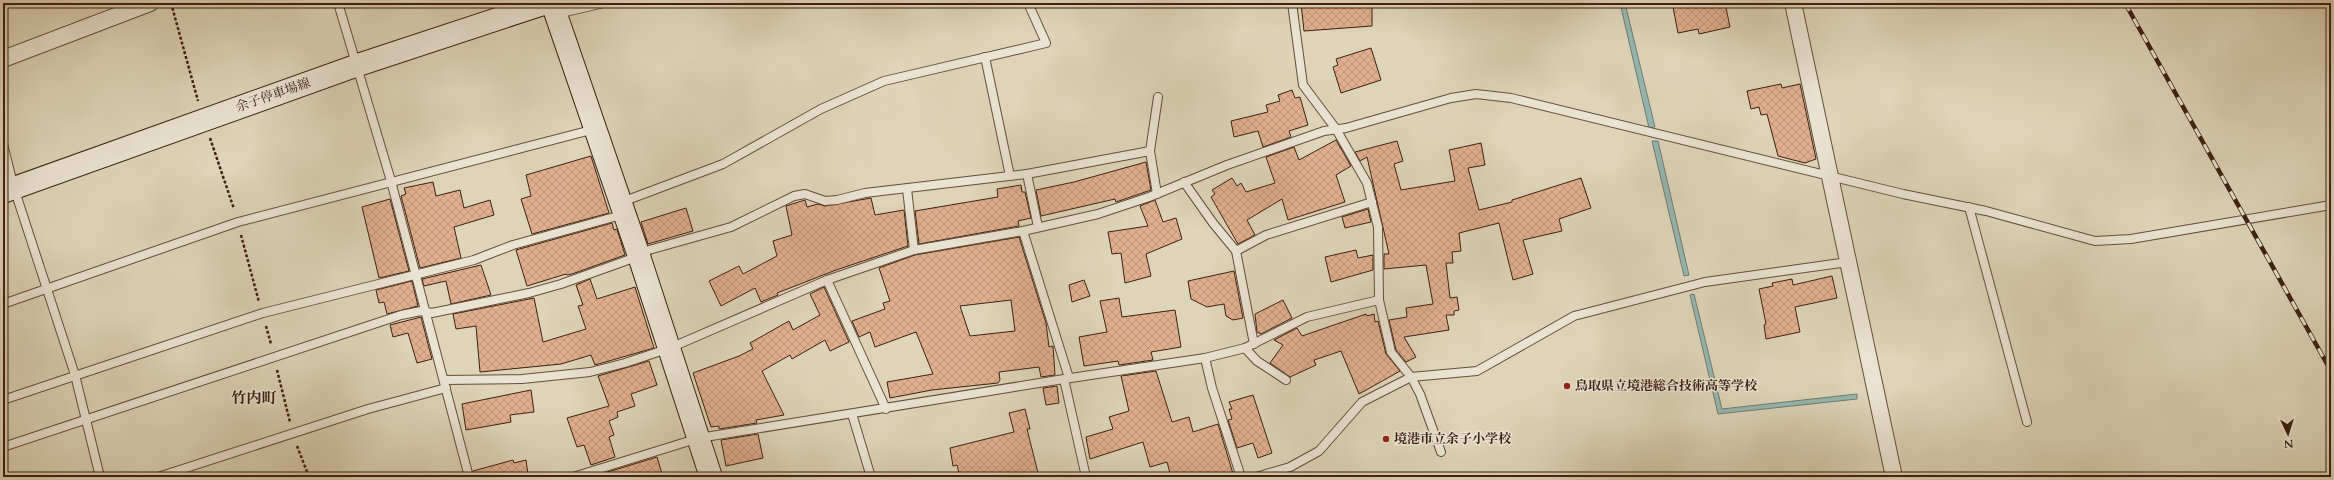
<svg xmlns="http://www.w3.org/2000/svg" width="2334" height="480" viewBox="0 0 2334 480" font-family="Cardo,'Noto Serif JP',serif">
	<defs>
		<pattern id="building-cross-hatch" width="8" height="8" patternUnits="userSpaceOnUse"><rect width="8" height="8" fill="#e0af8f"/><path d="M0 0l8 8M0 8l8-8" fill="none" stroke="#c1967a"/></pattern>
	</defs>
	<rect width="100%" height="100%" fill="#ded4b9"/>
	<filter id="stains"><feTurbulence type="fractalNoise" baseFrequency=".005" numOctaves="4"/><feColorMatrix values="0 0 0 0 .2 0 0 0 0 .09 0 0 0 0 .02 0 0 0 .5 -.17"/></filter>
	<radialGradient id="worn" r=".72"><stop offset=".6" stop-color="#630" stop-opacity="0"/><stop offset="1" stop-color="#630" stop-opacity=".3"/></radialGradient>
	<g fill="#93b8af" stroke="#707b70">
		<path d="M1620,3H1625L1655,127L1649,128Z"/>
		<path d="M1652,141H1658L1689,275L1684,276Z"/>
		<path d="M1694,294L1722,409L1857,394V399L1718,414L1690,295Z"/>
	</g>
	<g fill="url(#building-cross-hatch)" stroke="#3c2011" fill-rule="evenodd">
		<path d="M1301,3H1372V26L1304,31Z"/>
		<path d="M1690,3H1725L1730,27L1699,34L1698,29L1678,33L1673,7Z"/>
		<path d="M1371,48L1381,80L1341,93L1333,67L1338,65L1336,59Z"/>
		<path d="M1781,84L1782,88L1800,84L1816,159L1805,163L1778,156L1767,114L1761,115L1759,107L1751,109L1747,91Z"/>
		<path d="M1292,90L1295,98L1300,97L1308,125L1289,131L1291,137L1263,147L1258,131L1234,137L1231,121L1268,112L1266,105L1280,101L1278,95Z"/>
		<path d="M1336,140L1351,166L1336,175L1345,202L1288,220L1282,199L1247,220L1255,235L1238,244L1211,197L1215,194L1212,190L1232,178L1237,186L1241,183L1246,192L1275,183L1266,157L1294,147L1299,160Z"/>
		<path d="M1397,141L1403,161L1394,164L1401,190L1455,181L1449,150L1481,143L1485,165L1468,168L1479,210L1512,202V200L1581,178L1591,208L1559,219L1562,231L1523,240L1533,274L1513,280L1499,223L1459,233L1461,251L1452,252L1453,263H1446L1450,298L1457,297L1459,310L1454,311V315H1446L1449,330L1404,337L1416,357L1406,362L1396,350L1389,320L1407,317L1406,308L1433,304L1426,265L1384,269V254H1389L1367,157L1360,161L1355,152Z"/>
		<path d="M591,156L609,213L532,234L521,199L531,196L526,175Z"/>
		<path d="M1146,162L1151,190L1116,202L1115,199L1041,216L1036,190L1074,182Z"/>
		<path d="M433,182L436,196L460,190L464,208L490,200L494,215L454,227L461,258L420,268L401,196L406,194L404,188Z"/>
		<path d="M1021,185L1022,192H1025L1031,218L1018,221L1019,226L919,244L915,211L998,197L997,189Z"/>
		<path d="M871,198L875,215L904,210L908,246L836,270L777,293L778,295L761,302L755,288L721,306L709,281L739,266L743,274L777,256L773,241L792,235L786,206L805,200L807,207L818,204L825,206Z"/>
		<path d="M390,199L409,271L379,278L362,207Z"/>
		<path d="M1155,200L1163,222L1176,218L1182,239L1146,254L1151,276L1125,283L1121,253L1112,254L1108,232L1148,226L1140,206Z"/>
		<path d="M686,208L693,231L648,244L641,222Z"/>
		<path d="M1368,209L1371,222L1345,228L1342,217Z"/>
		<path d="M612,223L614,230L617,229L625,255L572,274L567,275L566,274L527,286L516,250Z"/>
		<path d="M1019,237L1046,323L1049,347L1053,346L1055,375L1041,377L1039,367L999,372L1000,380L998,383L932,390L890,398L887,382L933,374L916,332L875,347L870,332L859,337L852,321L885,309L883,303L890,301L879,268L915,255ZM1011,300L1015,331L970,336L960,306Z"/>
		<path d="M1356,250L1358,258L1373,255V270L1331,282L1325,257Z"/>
		<path d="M481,265L491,295L451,304L446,281L424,286L422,279Z"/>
		<path d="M1234,271L1243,318L1233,320L1226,316L1224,304L1207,307L1191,299L1188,281Z"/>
		<path d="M1832,276L1837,298L1795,307L1800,332L1766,339L1764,325L1766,324L1759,289L1773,286L1772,283L1792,279L1793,285Z"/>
		<path d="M590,279L597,299L635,287L654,348L595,365L591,355L561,364L480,372L476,326L456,329L453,314L534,298L543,342L586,329L578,306L583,305L576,285Z"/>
		<path d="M1084,280L1090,296L1072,302L1069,285Z"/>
		<path d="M412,281L418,306L387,314L384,302L379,303L376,290Z"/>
		<path d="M824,287L849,342L830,351L825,340L792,359L790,355L762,371L784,415L756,420L757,423L719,429V426L711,427L693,373L739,356L753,349L750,343L789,321L793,330L820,315L810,294Z"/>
		<path d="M1119,298L1122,317L1175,310L1181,347L1151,352L1153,360L1119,365L1118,361L1084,366L1079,337L1107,332L1100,301Z"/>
		<path d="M1283,300L1292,318L1261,334L1257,332L1255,314Z"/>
		<path d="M1366,314L1367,316L1374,314L1375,322L1378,321L1386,354L1400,371L1359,394L1341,351L1314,360L1316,365L1290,377L1270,363L1283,345L1274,340L1297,328L1302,336Z"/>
		<path d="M421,317L432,359L417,363L408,333L393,337L390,325Z"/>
		<path d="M649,361L657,385L631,394L635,406L617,412L618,417L609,421L614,435L609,437L615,457L591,465L584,445L577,447L567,418L609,406L598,376Z"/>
		<path d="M1156,371L1172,422L1189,417L1193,432L1218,424L1234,477H1171L1167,462L1150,467L1143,442L1090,459L1086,437L1113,429L1109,417L1129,411L1121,376Z"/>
		<path d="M1057,386L1059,403L1046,405L1043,388Z"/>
		<path d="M531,390L534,412L510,415L511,422L466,430L462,404Z"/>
		<path d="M1253,395L1272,453L1258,458L1253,443L1237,448L1228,420L1232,419L1229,409H1232L1229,402Z"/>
		<path d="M1025,409L1030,429H1027L1039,477H960L957,465L953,466L950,448L1014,432L1009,413Z"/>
		<path d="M758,434L763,458L726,466L721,440Z"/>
		<path d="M657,457L663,477H598V475Z"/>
		<path d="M513,460L514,463L526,460L528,474L521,477H474L473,471Z"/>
	</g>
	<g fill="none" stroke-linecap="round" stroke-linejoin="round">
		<defs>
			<g id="lane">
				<path d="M338,3L391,181L469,477"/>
				<path d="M1292,3L1303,85L1336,129L1367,183L1378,227L1379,300L1391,352L1411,377L1420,394L1441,452"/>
				<path d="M557,14L604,3"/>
				<path d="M985,57L1010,176"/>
				<path d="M3,144L14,188L75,375L100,477"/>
				<path d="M1027,174L1038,227"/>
				<path d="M1184,182L1213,223L1236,251L1254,344"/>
				<path d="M907,189L914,250"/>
				<path d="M1157,194L1150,151L1158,97"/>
				<path d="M622,202L723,164L821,109L884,81L1046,43L1028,3"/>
				<path d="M1969,207L2027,422"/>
				<path d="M1023,231L1069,378"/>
				<path d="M1236,251L1266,235L1372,202"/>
				<path d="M827,280L886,409"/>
				<path d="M3,304L238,222L595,129"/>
				<path d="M1245,348L1257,361L1286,380"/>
				<path d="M1205,358L1212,388L1241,477"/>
				<path d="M1064,379L1086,477"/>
				<path d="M444,380L522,379L590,372L625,363L670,348L827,280L914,250L1023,231L1098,214L1149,197L1227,165L1324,131L1346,128L1451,98L1476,94L1511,98L1903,194L1986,211L2095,241L2131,239L2331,205"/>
				<path d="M3,400L263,313L474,260L513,245L625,214"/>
				<path d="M852,414L871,477"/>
				<path d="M3,447L401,315L421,311L432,313L529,293L561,284L628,260L649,250L731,227L794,196L805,194L825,201L837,200L865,193L1027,174L1150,151"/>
				<path d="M158,477L368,409L446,388"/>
				<path d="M573,477L699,438L1064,379L1205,358L1245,348L1307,317L1379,300"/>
				<path d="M1256,477L1290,467L1319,451L1362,402L1411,377L1477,371L1574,316L1705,282L1848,262"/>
			</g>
			<g id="street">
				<path d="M1793,3L1894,477"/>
				<path d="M3,59L150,3"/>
			</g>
			<g id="secondary">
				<path d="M552,3L639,256L711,477"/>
				<path d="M3,192L358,65L546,3"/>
			</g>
		</defs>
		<use href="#lane" stroke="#644d3b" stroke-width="10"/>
		<use href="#street" stroke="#644d3b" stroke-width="18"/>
		<use href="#secondary" stroke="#3c2011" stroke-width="24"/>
		<g stroke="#3c2011" stroke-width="2.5" stroke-dasharray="3 2" stroke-linecap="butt">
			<path d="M171,3L198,101"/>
			<path d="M210,138L234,209"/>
			<path d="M241,235L259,302"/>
			<path d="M266,326L271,344"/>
			<path d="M277,370L290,422"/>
			<path d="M297,446L309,477"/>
		</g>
		<use href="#lane" stroke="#eae3d2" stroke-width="8"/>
		<use href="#street" stroke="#eae3d2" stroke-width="16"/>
		<use href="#secondary" stroke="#eae3d2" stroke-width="22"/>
		<defs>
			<path id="rail" d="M2125,3L2331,371"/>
		</defs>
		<use href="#rail" stroke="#3c2011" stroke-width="4.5"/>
		<use href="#rail" stroke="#eae3d2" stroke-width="3" stroke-dasharray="9" stroke-linecap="butt"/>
	</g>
	<g fill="#8f2418" stroke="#eae3d2" stroke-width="1.5">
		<circle cx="1567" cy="386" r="4"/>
		<circle cx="1386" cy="439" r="4"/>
	</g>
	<g text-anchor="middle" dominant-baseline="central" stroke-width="3" stroke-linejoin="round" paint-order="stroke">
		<g font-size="13" fill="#3c2011" stroke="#eae3d2">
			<text transform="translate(273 95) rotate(-19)">余子停車場線</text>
		</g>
		<g font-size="13" font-weight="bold" fill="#3c2011" stroke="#eae3d2" text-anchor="start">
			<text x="1575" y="386">鳥取県立境港総合技術高等学校</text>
			<text x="1394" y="439">境港市立余子小学校</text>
		</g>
		<g font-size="15" font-weight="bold" fill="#3c2011" stroke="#eae3d2">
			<text x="254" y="398">竹内町</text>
		</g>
	</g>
	<rect width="2334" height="480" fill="none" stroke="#ded4b9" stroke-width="16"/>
	<rect x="4" y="4" width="2326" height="472" fill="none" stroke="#3c2011" stroke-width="2"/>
	<rect x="8" y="8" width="2318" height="464" fill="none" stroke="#3c2011"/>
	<g transform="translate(2288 434) rotate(176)" stroke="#eae3d2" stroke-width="3" paint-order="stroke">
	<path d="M0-3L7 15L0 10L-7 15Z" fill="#3c2011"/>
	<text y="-6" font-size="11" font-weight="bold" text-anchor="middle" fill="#3c2011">N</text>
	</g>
	<rect width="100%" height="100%" filter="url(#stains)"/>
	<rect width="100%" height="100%" fill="url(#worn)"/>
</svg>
